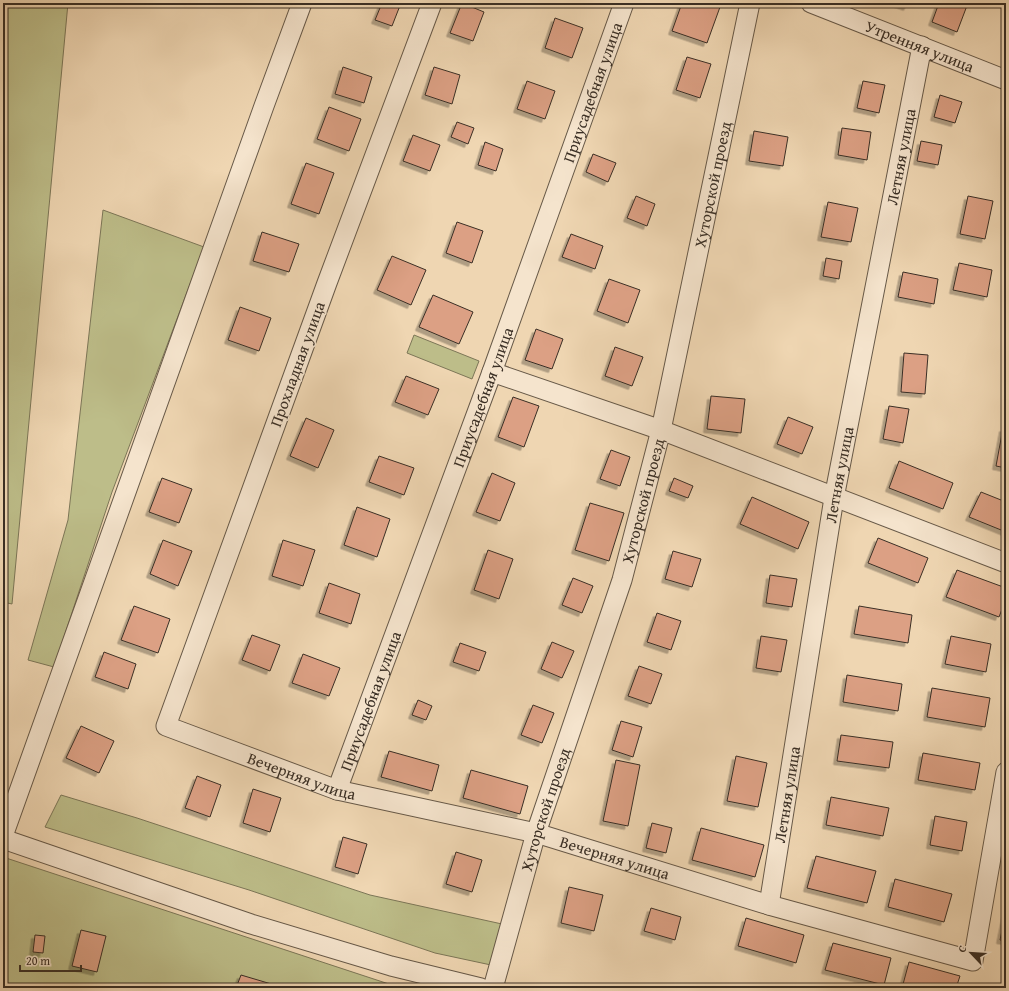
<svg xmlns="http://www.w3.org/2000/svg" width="1009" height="991" viewBox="0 0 1009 991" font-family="'Gentium Book Plus',serif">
	<defs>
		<filter id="shadow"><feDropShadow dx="-3.5" dy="3.5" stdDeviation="0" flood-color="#0004"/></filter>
	</defs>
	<rect width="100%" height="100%" fill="#efd6b2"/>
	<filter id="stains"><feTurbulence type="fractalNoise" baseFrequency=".005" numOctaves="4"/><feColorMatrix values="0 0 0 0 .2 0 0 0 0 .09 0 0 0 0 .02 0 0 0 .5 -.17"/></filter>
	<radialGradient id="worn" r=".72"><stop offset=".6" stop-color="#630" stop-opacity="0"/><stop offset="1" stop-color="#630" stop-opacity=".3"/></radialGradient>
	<g fill="#bdbd89" stroke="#7c7657">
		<path d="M3,3H68L12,604L3,602Z"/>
		<path d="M103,210L204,247L112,492L54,667L28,660L68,520Z"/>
		<path d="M414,335L479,361L472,379L407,353Z"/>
		<path d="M61,795L137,818L370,895L502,924L491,965L435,953L249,890L45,827Z"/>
		<path d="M3,857L401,988H3Z"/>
	</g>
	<g fill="#dca084" stroke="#3a2f25" filter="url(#shadow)">
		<path d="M382,3H401L392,26L375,20Z"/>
		<path d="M462,3L484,12L473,41L450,33Z"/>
		<path d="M682,3H709L720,7L707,43L672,31Z"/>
		<path d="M896,3H909L907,7Z"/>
		<path d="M939,3H968L957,32L932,22Z"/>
		<path d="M555,18L583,28L572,58L545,48Z"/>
		<path d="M687,57L711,64L700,98L676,90Z"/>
		<path d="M343,67L372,77L364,103L335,94Z"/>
		<path d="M434,67L460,75L452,104L425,95Z"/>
		<path d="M527,81L555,91L545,119L517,109Z"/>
		<path d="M863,81L885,85L879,113L857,108Z"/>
		<path d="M940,95L962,102L955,123L934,117Z"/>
		<path d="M329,107L361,119L349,151L317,139Z"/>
		<path d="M457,122L474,128L468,144L451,137Z"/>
		<path d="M842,128L871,132L867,160L838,155Z"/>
		<path d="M754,131L788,137L783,166L749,161Z"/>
		<path d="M413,135L440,145L430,171L403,161Z"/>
		<path d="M921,141L942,145L938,165L917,161Z"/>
		<path d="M485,142L503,149L496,171L478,165Z"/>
		<path d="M593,154L616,163L608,182L586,172Z"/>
		<path d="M306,163L334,173L319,214L291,204Z"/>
		<path d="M636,196L655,204L647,226L627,218Z"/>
		<path d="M968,196L993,201L985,239L960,234Z"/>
		<path d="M828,202L858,208L851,242L821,237Z"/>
		<path d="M457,222L483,231L472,263L446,253Z"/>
		<path d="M262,232L299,244L289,272L253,261Z"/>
		<path d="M571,234L603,246L595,269L562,257Z"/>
		<path d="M392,256L426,270L411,305L377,290Z"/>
		<path d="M826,258L842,261L839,279L823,276Z"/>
		<path d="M959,263L992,270L987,297L953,290Z"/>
		<path d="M903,272L938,279L934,304L898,297Z"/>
		<path d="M609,279L640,290L628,323L597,311Z"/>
		<path d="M433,295L473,312L459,344L419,327Z"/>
		<path d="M240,307L271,318L259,351L228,340Z"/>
		<path d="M536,329L563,339L552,369L525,360Z"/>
		<path d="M615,347L643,357L632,386L605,376Z"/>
		<path d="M904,353L928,355L925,394L901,392Z"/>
		<path d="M406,376L439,389L428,415L395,402Z"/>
		<path d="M711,396L745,399L741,433L707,429Z"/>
		<path d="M513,397L539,406L524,447L498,437Z"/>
		<path d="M889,406L909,409L903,443L883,439Z"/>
		<path d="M788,417L813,427L802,454L777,444Z"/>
		<path d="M306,418L334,430L318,468L290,456Z"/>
		<path d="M1003,428L1006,429V468L996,466Z"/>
		<path d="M611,450L630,457L620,486L600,479Z"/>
		<path d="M379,456L414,468L404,495L369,482Z"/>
		<path d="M899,461L953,483L943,509L889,488Z"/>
		<path d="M492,473L515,483L500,521L476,512Z"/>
		<path d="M162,478L192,489L179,523L149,512Z"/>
		<path d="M674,478L693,486L688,498L669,491Z"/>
		<path d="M981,492L1006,502V532L969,517Z"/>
		<path d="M752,497L809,522L798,549L740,524Z"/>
		<path d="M590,503L624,513L609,561L575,550Z"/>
		<path d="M357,507L390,519L377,557L344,545Z"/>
		<path d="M878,538L928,558L918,583L868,563Z"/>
		<path d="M163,540L192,551L178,586L150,574Z"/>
		<path d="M283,540L315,550L303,586L272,576Z"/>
		<path d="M488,550L513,559L499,599L474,590Z"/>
		<path d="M673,551L701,559L692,587L665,579Z"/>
		<path d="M957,570L1006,588V599L999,617L946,597Z"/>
		<path d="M770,575L797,579L792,607L766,603Z"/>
		<path d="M573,578L593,586L582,613L562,605Z"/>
		<path d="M329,583L360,594L351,624L319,613Z"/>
		<path d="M134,606L170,619L158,653L121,640Z"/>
		<path d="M859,606L912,615L908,643L854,634Z"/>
		<path d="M657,613L681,621L671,650L647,642Z"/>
		<path d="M252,635L280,645L270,671L242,660Z"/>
		<path d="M761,636L787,640L781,672L756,668Z"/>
		<path d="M951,636L991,644L986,672L945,664Z"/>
		<path d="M552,642L574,651L562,678L541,669Z"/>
		<path d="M460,643L486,652L479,671L453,662Z"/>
		<path d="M104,652L136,664L128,689L95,677Z"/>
		<path d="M303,654L340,668L329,696L292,683Z"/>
		<path d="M639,666L662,674L651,704L628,696Z"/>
		<path d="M847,675L902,684L898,711L843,702Z"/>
		<path d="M932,688L990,698L985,727L927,717Z"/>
		<path d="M418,700L432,706L426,720L412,715Z"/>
		<path d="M533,705L554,713L542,743L521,735Z"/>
		<path d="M621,721L642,727L633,757L612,750Z"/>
		<path d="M81,726L114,741L99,773L66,758Z"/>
		<path d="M841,735L893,742L889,768L837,761Z"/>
		<path d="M389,751L439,765L432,791L381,777Z"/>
		<path d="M923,753L980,763L975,790L918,780Z"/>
		<path d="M736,756L767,763L758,807L727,801Z"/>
		<path d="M616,760L640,765L628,826L603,821Z"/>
		<path d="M471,770L528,786L520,814L463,798Z"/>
		<path d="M197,776L221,785L210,817L185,808Z"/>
		<path d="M253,789L281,798L270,832L243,823Z"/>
		<path d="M831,797L889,808L883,836L826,825Z"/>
		<path d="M935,816L967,822L962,851L930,845Z"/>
		<path d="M652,823L672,828L666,853L646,848Z"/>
		<path d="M701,828L764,845L755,877L692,860Z"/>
		<path d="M343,837L367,844L358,874L335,867Z"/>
		<path d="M456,852L482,860L472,892L446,884Z"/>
		<path d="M816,856L876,871L867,903L807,888Z"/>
		<path d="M895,879L952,894L944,922L888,907Z"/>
		<path d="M569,887L603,895L594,931L561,923Z"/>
		<path d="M651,908L681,917L675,940L644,931Z"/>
		<path d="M1006,911V941L1000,940Z"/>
		<path d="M746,918L804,935L796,963L738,946Z"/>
		<path d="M81,930L106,936L97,972L72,966Z"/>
		<path d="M35,935L45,936L43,953L33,952Z"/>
		<path d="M833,943L891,958L884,985L825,970Z"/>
		<path d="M909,962L960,976L956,988H902Z"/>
		<path d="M241,975L278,986L277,988H236Z"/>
		<path d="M304,984L317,988H303Z"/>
	</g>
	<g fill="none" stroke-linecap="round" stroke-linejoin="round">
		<defs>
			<g id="street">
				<path id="s1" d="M432,3L327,283L166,726L337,790L536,833L769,905L973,961L1006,772"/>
				<path id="s2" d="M811,3L1006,80"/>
				<path d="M492,372L661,430L1006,563"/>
				<path id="s3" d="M337,790L492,372L624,3"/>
				<path d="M3,836L264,106L302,3"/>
				<path d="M3,839L251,924L391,966L481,988"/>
				<path id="s4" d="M769,905L834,498L922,46"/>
				<path id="s5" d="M493,988L536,833L622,580L661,430L750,3"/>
			</g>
		</defs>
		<use href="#street" stroke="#675948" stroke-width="21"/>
		<use href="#street" stroke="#f5e4cd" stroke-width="19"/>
	</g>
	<g text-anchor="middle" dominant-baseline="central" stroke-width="3" stroke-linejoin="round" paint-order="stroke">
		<g font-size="16" fill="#3a2f25" stroke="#f5e4cd">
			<text stroke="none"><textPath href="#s2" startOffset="117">Утренняя улица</textPath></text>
			<text stroke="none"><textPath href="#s3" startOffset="743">Приусадебная улица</textPath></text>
			<text stroke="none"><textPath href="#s4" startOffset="760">Летняя улица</textPath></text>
			<text stroke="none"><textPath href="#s5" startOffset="834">Хуторской проезд</textPath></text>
			<text transform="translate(297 364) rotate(-70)">Прохладная улица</text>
			<text stroke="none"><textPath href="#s3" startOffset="419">Приусадебная улица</textPath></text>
			<text stroke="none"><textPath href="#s4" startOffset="436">Летняя улица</textPath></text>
			<text stroke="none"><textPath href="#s5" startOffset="510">Хуторской проезд</textPath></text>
			<text stroke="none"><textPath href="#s3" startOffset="95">Приусадебная улица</textPath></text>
			<text stroke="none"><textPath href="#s1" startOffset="915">Вечерняя улица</textPath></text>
			<text stroke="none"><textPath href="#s4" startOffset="112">Летняя улица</textPath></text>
			<text stroke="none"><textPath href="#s5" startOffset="186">Хуторской проезд</textPath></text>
			<text stroke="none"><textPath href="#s1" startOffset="1239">Вечерняя улица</textPath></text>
		</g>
	</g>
	<rect width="1009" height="991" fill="none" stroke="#efd6b2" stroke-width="16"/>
	<rect x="4" y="4" width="1001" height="983" fill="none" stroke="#3a2f25" stroke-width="2"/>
	<rect x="8" y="8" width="993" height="975" fill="none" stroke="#3a2f25"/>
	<g transform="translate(971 953) rotate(295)" stroke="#f5e4cd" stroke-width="3" paint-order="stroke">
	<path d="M0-3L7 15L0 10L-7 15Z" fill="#3a2f25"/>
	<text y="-6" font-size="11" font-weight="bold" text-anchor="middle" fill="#3a2f25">С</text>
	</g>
	<path d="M20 965v6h61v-6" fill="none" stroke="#3a2f25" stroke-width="2"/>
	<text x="26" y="965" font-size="12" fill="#3a2f25" stroke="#f5e4cd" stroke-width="3" paint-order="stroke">20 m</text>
	<rect width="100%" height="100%" filter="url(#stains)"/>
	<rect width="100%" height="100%" fill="url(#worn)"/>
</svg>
